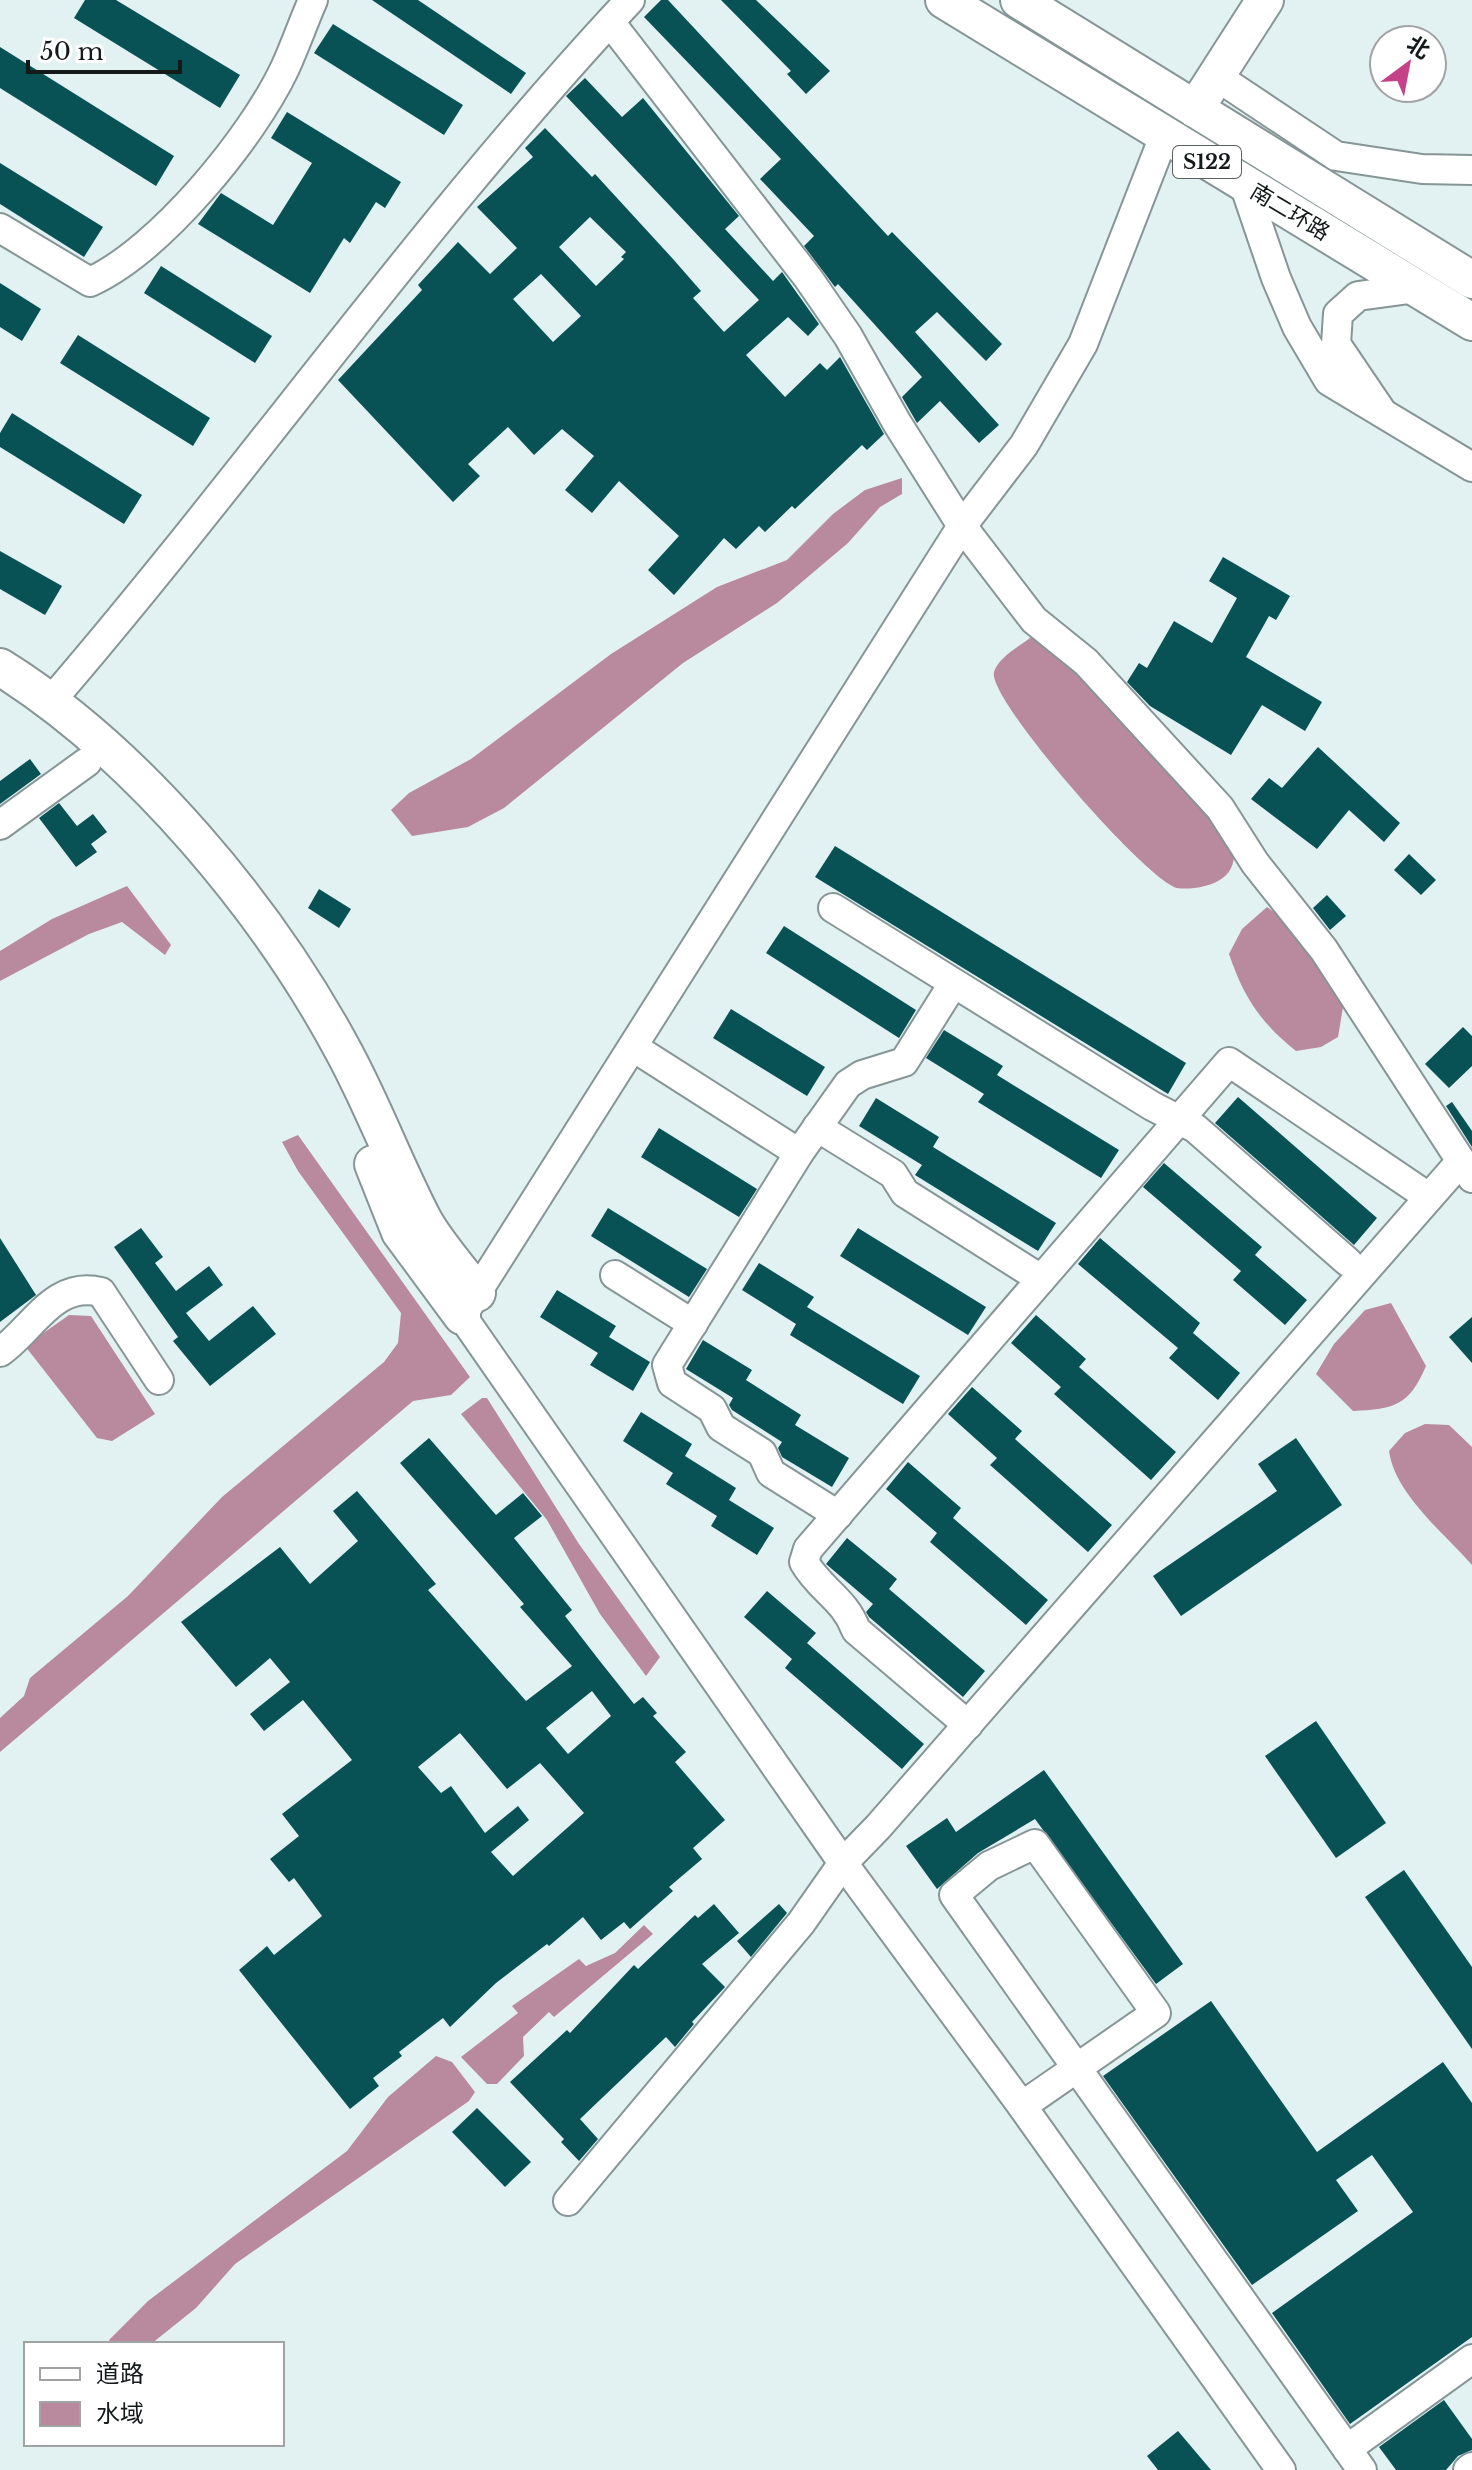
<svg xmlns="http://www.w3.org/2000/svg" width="1472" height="2470" viewBox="0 0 1472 2470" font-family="'Libre Baskerville','Noto Sans SC',serif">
	<rect width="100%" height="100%" fill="#e2f2f3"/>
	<g fill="#b9899e">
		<path d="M902,478V494L880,507L848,543L777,603L683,663L504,808L468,827L412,836L391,810L409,793L471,759L611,654L717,587L787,560L833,514L865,490Z"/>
		<path d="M1034,635L1065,660L1234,845C1235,861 1233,873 1218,881C1207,887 1190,890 1177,888C1147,881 987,699 994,672C999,656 1022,645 1034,635Z"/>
		<path d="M127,886L171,945L165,955L122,922L89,934L0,981V951L52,919Z"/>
		<path d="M1267,907L1285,920L1344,1001L1338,1037L1321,1047L1296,1051C1260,1022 1244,998 1229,954L1242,929Z"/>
		<path d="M298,1135L470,1377L451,1395L413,1401L0,1752V1718L24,1696L30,1678L128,1596L222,1497L384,1362L398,1343L401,1313L298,1171L282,1142Z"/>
		<path d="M1391,1303L1426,1366C1409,1406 1394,1409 1353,1411L1316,1374L1334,1344L1365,1310Z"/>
		<path d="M69,1315L91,1316L155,1414L112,1441L97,1438L25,1346Z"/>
		<path d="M482,1398H487L579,1544L660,1657L646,1676L600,1614L547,1520L461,1414Z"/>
		<path d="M1425,1424L1449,1425L1472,1447V1565C1444,1533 1395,1494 1389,1451L1405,1433Z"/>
		<path d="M644,1925L653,1934L554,2017L549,2012L523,2037L524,2056L497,2084H487L461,2057L518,2013L512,2006L579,1959L586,1966L615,1953Z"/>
		<path d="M436,2056L452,2062L475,2092L469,2101L235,2264L196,2308L151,2344H112L109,2340L148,2301L347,2151L388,2097Z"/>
	</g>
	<g fill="#085256" fill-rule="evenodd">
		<path d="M85,0H116L240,75L220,108L74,18Z"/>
		<path d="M372,0H418L526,73L511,94Z"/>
		<path d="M661,0H668L888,236L892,232L1002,344L986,361L937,312L915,332L999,425L979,443L940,401L917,423L902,397L922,377L838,284L835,287L804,246L814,236L760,179L781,159L644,17Z"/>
		<path d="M721,0H756L830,71L806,94L787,74L791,71Z"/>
		<path d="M333,24L463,105L444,135L314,53Z"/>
		<path d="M0,47L174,156L156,186L0,88Z"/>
		<path d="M585,78L622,117L643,98L739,216L725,229L773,281L782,272L819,324L808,336L788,317L746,355L785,397L820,363L827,370L840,357L884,434L867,450L862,445L795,509L792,506L765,532L759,526L736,549L724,538L674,595L648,570L679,536L619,481L592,513L565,490L594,456L562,429L534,455L508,427L468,464L480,476L453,502L338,380L422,290L418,285L458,242L490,274L517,248L477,207L533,157L525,148L545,128L592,177L595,174L673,259L701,291L693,298L724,332L759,300L566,96ZM590,217L626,252L621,257L624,259L596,286L559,247ZM541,274L581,316L553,342L513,299Z"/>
		<path d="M287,112L401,182L385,208L376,202L350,243L344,238L310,293L198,224L221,193L273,225L312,163L271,138Z"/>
		<path d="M0,163L103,227L84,257L0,204Z"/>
		<path d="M161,266L272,336L255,363L144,293Z"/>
		<path d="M0,283L41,309L22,341L0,327Z"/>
		<path d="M78,335L210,418L193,446L60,363Z"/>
		<path d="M12,413L142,495L124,524L0,447V433Z"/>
		<path d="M0,551L62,586L45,615L0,589Z"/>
		<path d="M1223,557L1290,596L1276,620L1269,616L1246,657L1322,702L1305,731L1262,705L1231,755L1150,706L1127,682L1139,663L1147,668L1174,621L1212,643L1237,598L1209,581Z"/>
		<path d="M1318,747L1400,823L1384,842L1349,810L1317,849L1251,799L1269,778L1282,788Z"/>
		<path d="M30,759L41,774L0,804V781Z"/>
		<path d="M59,803L77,826L93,814L107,832L91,844L97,852L76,867L39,818Z"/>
		<path d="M835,846L1186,1063L1168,1094L815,877Z"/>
		<path d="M1409,854L1436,880L1421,895L1394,870Z"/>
		<path d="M319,889L351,909L339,928L308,908Z"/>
		<path d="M1327,895L1346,916L1330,930L1313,908Z"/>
		<path d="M784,926L916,1010L899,1038L766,953Z"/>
		<path d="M731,1009L825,1067L807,1096L713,1038Z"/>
		<path d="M1463,1027L1472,1036V1066L1449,1088L1425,1064Z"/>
		<path d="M944,1030L1003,1066L997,1075L1119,1150L1101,1178L978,1102L984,1094L926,1058Z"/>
		<path d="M1238,1097L1377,1218L1354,1245L1215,1123Z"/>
		<path d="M876,1098L939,1137L933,1147L1056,1223L1038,1251L915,1175L922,1165L859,1126Z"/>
		<path d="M1452,1102L1472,1131V1147L1446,1106Z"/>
		<path d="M659,1128L757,1189L739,1217L641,1157Z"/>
		<path d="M1164,1163L1262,1247L1255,1255L1307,1300L1285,1325L1233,1280L1241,1271L1143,1187Z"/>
		<path d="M608,1208L707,1269L689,1297L591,1236Z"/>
		<path d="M141,1228L163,1257L155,1263L176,1291L209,1266L223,1285L186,1313L209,1341L253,1306L276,1334L210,1386L173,1341L178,1337L114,1247Z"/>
		<path d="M858,1228L986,1307L968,1335L840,1256Z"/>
		<path d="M0,1238L36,1295L0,1322Z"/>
		<path d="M1100,1238L1200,1323L1193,1333L1240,1373L1218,1400L1169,1358L1178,1348L1078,1264Z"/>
		<path d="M759,1263L814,1297L807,1307L920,1376L903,1404L790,1335L796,1324L742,1290Z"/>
		<path d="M557,1290L616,1326L609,1337L650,1362L633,1391L590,1365L598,1353L540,1317Z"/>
		<path d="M1036,1315L1086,1359L1079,1367L1176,1452L1151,1480L1054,1394L1061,1387L1011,1343Z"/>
		<path d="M1472,1317V1363L1449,1337Z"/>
		<path d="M703,1340L752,1370L746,1380L801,1415L795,1425L849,1458L832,1487L782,1457L778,1448L782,1442L732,1410L729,1405L733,1398L686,1369Z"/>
		<path d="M972,1387L1022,1431L1015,1439L1112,1525L1088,1552L990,1465L997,1458L948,1414Z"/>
		<path d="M641,1412L692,1444L685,1456L736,1488L729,1500L774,1528L757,1555L711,1526L717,1516L666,1484L673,1473L623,1441Z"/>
		<path d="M429,1438L496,1515L523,1493L542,1516L514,1538L572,1610L565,1616L599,1660L634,1704L643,1697L657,1713L653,1716L686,1752L675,1762L725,1820L693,1848L702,1859L669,1887L673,1891L630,1929L624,1922L601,1940L583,1917L549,1946L547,1944L496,1983L450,2027L443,2018L399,2052L402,2056L373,2078L379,2086L350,2109L239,1970L267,1946L274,1955L322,1916L294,1878L289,1882L270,1859L299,1836L282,1814L352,1760L303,1700L264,1731L250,1714L290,1682L270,1658L236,1687L181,1622L280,1547L310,1584L358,1541L333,1511L357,1491L436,1584L428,1590L526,1701L572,1666L520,1607L524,1604L400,1463ZM592,1691L611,1716L568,1754L546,1728ZM460,1733L507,1789L540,1763L584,1813L513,1876L491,1852L529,1820L518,1806L485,1833L451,1786L441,1793L418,1767Z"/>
		<path d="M1296,1438L1342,1505L1181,1616L1153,1576L1277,1491L1258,1464Z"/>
		<path d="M908,1462L961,1508L953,1518L1048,1600L1026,1625L930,1542L937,1533L886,1489Z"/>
		<path d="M847,1538L897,1579L889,1589L985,1671L963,1697L869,1617L866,1612L873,1604L826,1564Z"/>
		<path d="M767,1591L816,1633L807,1643L924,1744L902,1769L785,1668L792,1659L744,1617Z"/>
		<path d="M1316,1721L1386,1823L1336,1858L1265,1756Z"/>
		<path d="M1044,1770L1183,1964L1156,1984L1035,1819L978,1853L937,1889L906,1846L947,1818L956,1832Z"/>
		<path d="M1404,1870L1472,1967V2049L1365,1897Z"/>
		<path d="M714,1904L739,1933L702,1964L725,1987L692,2022L694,2024L675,2047L666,2037L580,2119L598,2139L579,2161L561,2142L564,2139L510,2082L567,2030L570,2033L634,1965L638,1969L695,1915L698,1918Z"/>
		<path d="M779,1904L787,1913L751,1957L737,1941Z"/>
		<path d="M1211,2001L1317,2152L1443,2062L1472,2103V2337L1350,2424L1272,2313L1413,2212L1372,2155L1336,2180L1358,2211L1252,2285L1103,2076Z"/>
		<path d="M477,2108L531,2162L505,2187L452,2132Z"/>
		<path d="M1444,2400L1472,2439V2450L1458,2456L1446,2470H1396L1379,2447Z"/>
		<path d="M1178,2431L1211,2470H1158L1147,2456Z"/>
	</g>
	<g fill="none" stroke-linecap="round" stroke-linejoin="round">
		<defs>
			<g id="minor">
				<path d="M610,22L808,278L848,336L897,423L962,526L1034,620L1086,662L1220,808L1255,863L1324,950L1472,1178"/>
				<path d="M1216,76L1336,156L1422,169L1472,170"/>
				<path d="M1164,136L1083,344L1024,445L962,526L462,1316L843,1863L1022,2106L1281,2470"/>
				<path d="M1244,184L1276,278L1297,327L1329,381L1472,467"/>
				<path d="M0,228L90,282C160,250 252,138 285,68C295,46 303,23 313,0"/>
				<path d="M1380,409L1336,344L1338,314L1358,296L1417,288"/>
				<path d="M50,702C248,472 423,221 630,0"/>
				<path d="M0,825L87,762"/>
				<path d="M833,908L1152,1106L1195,1128L1348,1262"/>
				<path d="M633,1047L799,1153L848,1084L862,1075L904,1062L953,984"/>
				<path d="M817,1127L893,1174L905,1193L1041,1279"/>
				<path d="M799,1153L667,1365L672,1383L712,1409L721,1427L762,1453L771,1473L838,1515"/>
				<path d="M615,1275L693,1324"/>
				<path d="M0,1352C33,1329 54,1280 101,1292L159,1380"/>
				<path d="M968,1725L856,1630C845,1599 820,1590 804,1562L808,1549L1229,1062L1427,1196"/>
				<path d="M1022,2106L1156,2013L1035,1844L989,1866L954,1895L1362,2470"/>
				<path d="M568,2201L801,1923L843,1863L878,1827L1461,1161"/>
				<path d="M1347,2449L1472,2359"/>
				<path d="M1468,2470L1472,2467"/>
			</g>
			<g id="major">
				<path d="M944,0L1472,322"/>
				<path d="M1019,0L1472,280"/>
				<path d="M1195,109L1265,0"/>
				<path d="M0,667C138,753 269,911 345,1054C374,1108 395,1165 423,1219C437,1245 460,1269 477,1293"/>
				<path d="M373,1164L400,1232L462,1316"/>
			</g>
		</defs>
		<use href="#minor" stroke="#869596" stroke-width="32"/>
		<use href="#major" stroke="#869596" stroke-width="40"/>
		<use href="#minor" stroke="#fff" stroke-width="28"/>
		<use href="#major" stroke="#fff" stroke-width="36"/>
	</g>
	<g text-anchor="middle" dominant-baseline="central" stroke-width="8" stroke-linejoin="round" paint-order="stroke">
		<rect fill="#fff" stroke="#5a5f5f" stroke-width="2" x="1173" y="146" width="68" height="32" rx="6"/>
		<g font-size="20" font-weight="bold" fill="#141a1a">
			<text x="1207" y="162">S122</text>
		</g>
		<g font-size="22" fill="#141a1a" stroke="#fff">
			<text transform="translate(1290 212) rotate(31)">南二环路</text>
		</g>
	</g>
	<rect x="24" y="2342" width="260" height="104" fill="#ffffff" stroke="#a1a3a3" stroke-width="2"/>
	<rect x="40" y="2368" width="40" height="12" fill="#ffffff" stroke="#a1a3a3" stroke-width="2"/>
	<text x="96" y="2382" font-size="24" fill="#141a1a">道路</text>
	<rect x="40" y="2402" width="40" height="24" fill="#b9899e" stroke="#a1a3a3" stroke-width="2"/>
	<text x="96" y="2422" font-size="24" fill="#141a1a">水域</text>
	<g transform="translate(1408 64) rotate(32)"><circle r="38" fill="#ffffff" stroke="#a1a3a3" stroke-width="2"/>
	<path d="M0-6L14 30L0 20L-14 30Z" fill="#c54289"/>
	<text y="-12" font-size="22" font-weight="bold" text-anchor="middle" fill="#141a1a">北</text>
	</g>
	<path d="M28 60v12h152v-12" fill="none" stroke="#141a1a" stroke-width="4"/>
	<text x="40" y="60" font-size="24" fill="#141a1a" stroke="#ffffff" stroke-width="6" paint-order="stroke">50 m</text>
</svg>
